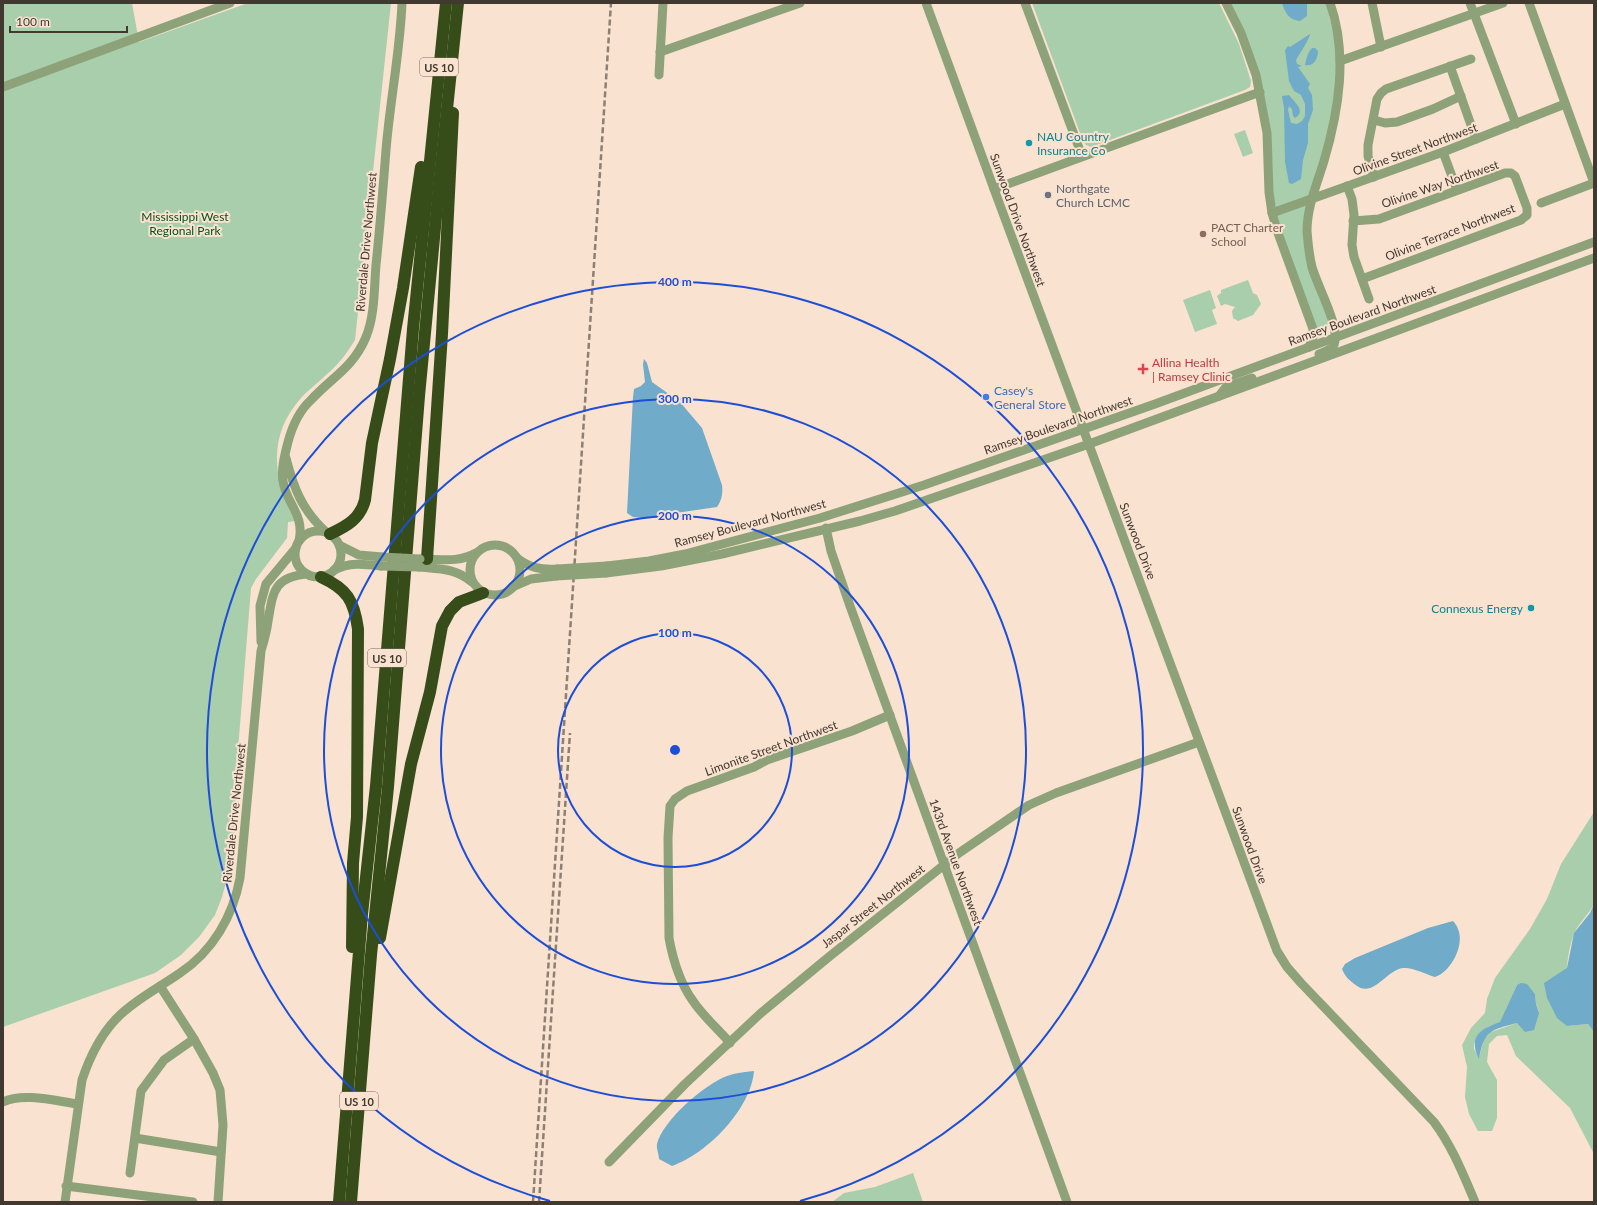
<svg xmlns="http://www.w3.org/2000/svg" width="1597" height="1205" viewBox="0 0 1597 1205" font-family="Lato,sans-serif">
	<rect width="100%" height="100%" fill="#f9e2cf"/>
	<g fill="#a8ceac" fill-rule="evenodd">
		<path d="M3,3H132L139,42L248,3H391L355,340C347,353 338,365 326,375C318,383 309,389 301,398C267,436 273,478 295,521L288,522L287,538L256,579L251,588L237,762L235,824L232,859L222,897L215,915L199,937L181,955L155,973L3,1027Z"/>
		<path d="M1032,3H1219L1239,44L1251,81L1250,87L1245,90L1091,147L1086,145L1083,141Z"/>
		<path d="M1229,3H1326L1336,44V83L1329,129L1304,235L1329,325L1326,333L1320,335H1317L1280,226L1273,195L1266,106Z"/>
		<path d="M1245,130L1253,153L1243,157L1234,134Z"/>
		<path d="M1248,280L1253,293L1257,295L1261,304L1253,315L1238,321L1233,318L1232,311L1235,307L1225,304L1221,306L1217,296L1221,293V290Z"/>
		<path d="M1210,290L1216,308L1212,310L1217,324L1195,332L1183,300Z"/>
		<path d="M1594,812V904C1589,914 1577,925 1574,934C1563,962 1567,997 1567,1026L1588,1024L1594,1032V1154L1570,1108L1516,1056L1507,1035L1497,1036L1489,1044L1487,1062L1497,1080V1118L1492,1131H1478L1469,1114L1465,1097L1467,1067L1462,1045L1471,1028L1485,1013L1487,999L1495,978L1530,929L1547,899L1561,864ZM1517,985L1535,994L1536,1004L1539,1012L1517,1023L1491,1032L1484,1039L1479,1058L1474,1049V1043L1489,1026L1500,1023Z"/>
		<path d="M913,1173L923,1202H832L844,1193L875,1187Z"/>
	</g>
	<g fill="#70abc9">
		<path d="M1282,3H1307V16L1300,21C1289,20 1285,13 1282,3Z"/>
		<path d="M1310,34C1310,38 1299,55 1296,60L1297,64L1302,66L1298,67L1310,84L1308,88L1312,95L1313,110L1308,124V143L1303,160L1301,179L1292,184L1289,183L1285,162L1284,108L1282,96L1289,95C1294,102 1307,111 1295,118L1293,116L1292,109L1289,106L1288,110L1291,123L1297,124L1302,121L1305,116V104L1301,95L1294,91L1289,81L1285,50L1288,46L1290,47Z"/>
		<path d="M1312,48H1315L1318,51C1318,58 1314,67 1305,65C1306,59 1308,52 1312,48Z"/>
		<path d="M644,359L647,363L652,382L680,402L702,428L722,485C723,493 722,500 717,507L642,518L633,517L627,513L633,397L634,389L641,386L645,382L643,364Z"/>
		<path d="M1594,904V1032L1588,1024L1567,1026L1557,1018L1547,998L1544,983L1567,968L1574,933L1590,913Z"/>
		<path d="M1453,921C1455,923 1457,926 1458,929C1465,945 1451,972 1435,977C1426,974 1412,967 1403,968C1384,971 1373,1001 1353,983C1348,979 1345,976 1342,969L1345,964L1355,958L1428,928Z"/>
		<path d="M1521,983L1527,984L1535,994L1536,1004L1539,1013L1534,1030L1525,1032L1517,1023C1490,1030 1484,1031 1479,1059C1468,1037 1480,1029 1500,1022L1517,985Z"/>
		<path d="M754,1071C751,1109 707,1154 672,1166L659,1159C659,1154 656,1148 657,1144C663,1120 705,1084 727,1076C735,1073 745,1072 754,1071Z"/>
	</g>
	<g fill="none" stroke-linecap="round" stroke-linejoin="round">
		<g stroke="#8ea27a" stroke-width="9">
			<path d="M926,3L994,189L1277,951L1287,967L1301,983L1434,1122C1452,1146 1463,1174 1475,1202"/>
			<path d="M1025,3L1082,156"/>
			<path d="M1226,3L1241,33L1256,75L1267,133L1269,192L1272,213L1278,233L1313,329V337L1309,347"/>
			<path d="M1372,3L1381,47"/>
			<path d="M1470,3L1516,124"/>
			<path d="M1529,3L1594,183L1541,203"/>
			<path d="M660,52L800,3"/>
			<path d="M1340,61L1503,3"/>
			<path d="M1450,66L1476,139"/>
			<path d="M659,75L663,3"/>
			<path d="M3,87L230,3"/>
			<path d="M1374,120L1385,123L1397,122L1433,109L1461,96"/>
			<path d="M1443,152L1457,190"/>
			<path d="M1374,177L1368,156V145L1377,99L1381,93L1386,89L1471,59"/>
			<path d="M1347,186L1352,199L1354,215L1352,245L1354,257L1369,299"/>
			<path d="M994,189L1260,92"/>
			<path d="M1272,213L1443,152L1565,104"/>
			<path d="M1353,221L1379,219L1505,173H1511L1515,176L1527,208V215L1521,220L1362,279"/>
			<path d="M1319,354C1324,352 1331,350 1334,345C1341,327 1317,286 1312,267C1309,255 1308,243 1307,231C1307,207 1317,184 1324,161C1339,110 1348,54 1330,3"/>
			<path d="M1219,396L1226,387L1252,378"/>
			<path d="M286,458C294,489 302,510 326,532"/>
			<path d="M826,528L831,551L850,606L1067,1202"/>
			<circle cx="318" cy="554" r="23"/>
			<path d="M299,541C305,514 286,504 283,481C281,468 285,454 288,442C292,427 299,411 311,400C332,377 353,368 366,337C375,315 374,289 376,265C380,227 383,189 386,150C390,101 400,52 402,3"/>
			<circle cx="495" cy="570" r="25"/>
			<path d="M339,545L359,555L382,557"/>
			<path d="M517,558C530,568 541,570 557,569"/>
			<path d="M421,559C441,559 458,563 476,553"/>
			<path d="M607,566L649,561L685,554L820,518L924,485L1155,404L1594,242"/>
			<path d="M419,567C440,569 455,568 472,582"/>
			<path d="M334,570C350,562 364,564 381,566"/>
			<path d="M606,573L661,566L722,554L860,521L895,511L1089,444L1594,258"/>
			<path d="M515,586L531,579L556,576"/>
			<path d="M261,642L260,606L266,584L296,548"/>
			<path d="M160,986L194,1039L213,1073L220,1090L223,1125L218,1202"/>
			<path d="M730,1043C718,1029 703,1016 693,1001C680,983 673,960 669,938L668,838L670,806L675,799L687,791L754,767L767,760L852,731L890,715"/>
			<path d="M3,1102C23,1092 56,1101 78,1104"/>
			<path d="M135,1138L221,1152"/>
			<path d="M609,1162L685,1084L761,1013L830,956L959,853L1029,805L1056,793L1199,742"/>
			<path d="M130,1173L141,1091L164,1060L194,1039"/>
			<path d="M66,1186L193,1202"/>
			<path d="M65,1202L82,1080C90,1056 101,1033 120,1015C138,998 160,987 180,973C213,951 233,916 240,878L261,651C264,641 267,631 268,621C273,593 273,577 307,574"/>
		</g>
		<g stroke="#374d19" stroke-width="12">
			<path d="M330,534C347,526 360,519 365,500L372,443L390,359L403,288L421,167"/>
			<path d="M427,559L442,334L453,113"/>
			<path d="M321,577C347,589 354,600 358,629L357,817L353,863L352,947"/>
			<path d="M380,938L411,764L430,692L442,626L450,611L459,602L483,593"/>
			<path d="M339,1202L362,914L376,786L413,329L446,3"/>
			<path d="M351,1202L371,955L388,787L419,396L438,196L458,3"/>
		</g>
		<g stroke="#8e7f73" stroke-width="2.5" stroke-dasharray="6 3" stroke-linecap="butt">
			<path d="M533,1202L611,3"/>
			<path d="M539,1202L570,733"/>
		</g>
		<g stroke="#8ea27a" stroke-width="9">
			<path d="M382,557L420,559"/>
			<path d="M381,566L419,567"/>
			<path d="M557,569L607,566"/>
			<path d="M556,576L606,573"/>
		</g>
	</g>
	<g fill="none" stroke="#1d4ed8" stroke-width="2">
		<circle cx="675" cy="750" r="117"/>
		<circle cx="675" cy="750" r="234"/>
		<circle cx="675" cy="750" r="351"/>
		<path d="M550 1201A468 468 0 1 1 800 1201"/>
	</g>
	<g fill="#0f9aa8" stroke="#f9e2cf" stroke-width="1.5">
		<circle cx="1029" cy="143" r="4"/>
		<circle cx="1531" cy="608" r="4"/>
	</g>
	<circle fill="#6b7280" stroke="#f9e2cf" stroke-width="1.5" cx="1048" cy="195" r="4"/>
	<circle fill="#8d6e63" stroke="#f9e2cf" stroke-width="1.5" cx="1203" cy="234" r="4"/>
	<path fill="#e0444e" stroke="#f9e2cf" stroke-width="1.5" d="M1141 363h4v4h4v4h-4v4h-4v-4h-4v-4h4z"/>
	<circle fill="#3f7fe0" stroke="#f9e2cf" stroke-width="1.5" cx="986" cy="397" r="4"/>
	<g text-anchor="middle" dominant-baseline="central" stroke-width="4" stroke-linejoin="round" paint-order="stroke">
		<g fill="#f9e2cf" stroke="#786b60" stroke-width="1">
			<rect x="420" y="58" width="38" height="18" rx="3"/>
			<rect x="368" y="649" width="38" height="18" rx="3"/>
			<rect x="340" y="1092" width="38" height="18" rx="3"/>
		</g>
		<g font-size="11" font-weight="bold" fill="#413830">
			<text x="439" y="67">US 10</text>
			<text x="387" y="658">US 10</text>
			<text x="359" y="1101">US 10</text>
		</g>
		<g font-size="12" fill="#0d838f" stroke="#f9e2cf" text-anchor="start">
			<text x="1037" y="136">NAU Country<tspan x="1037" dy="14">Insurance Co</tspan></text>
			<text x="1523" y="608" text-anchor="end">Connexus Energy</text>
		</g>
		<g font-size="12" fill="#413830" stroke="#f9e2cf">
			<text transform="translate(1415 149) rotate(-20)">Olivine Street Northwest</text>
			<text transform="translate(1440 184) rotate(-19)">Olivine Way Northwest</text>
			<text transform="translate(1018 220) rotate(70)">Sunwood Drive Northwest</text>
			<text transform="translate(1450 232) rotate(-21)">Olivine Terrace Northwest</text>
			<text transform="translate(366 242) rotate(-85)">Riverdale Drive Northwest</text>
			<text transform="translate(1362 315) rotate(-20)">Ramsey Boulevard Northwest</text>
			<text transform="translate(1058 425) rotate(-19)">Ramsey Boulevard Northwest</text>
			<text transform="translate(750 523) rotate(-15)">Ramsey Boulevard Northwest</text>
			<text transform="translate(1138 541) rotate(69)">Sunwood Drive</text>
			<text transform="translate(771 748) rotate(-20)">Limonite Street Northwest</text>
			<text transform="translate(234 813) rotate(-84)">Riverdale Drive Northwest</text>
			<text transform="translate(1250 845) rotate(70)">Sunwood Drive</text>
			<text transform="translate(956 862) rotate(70)">143rd Avenue Northwest</text>
			<text transform="translate(873 906) rotate(-38)">Jaspar Street Northwest</text>
		</g>
		<g font-size="12" fill="#5b616d" stroke="#f9e2cf" text-anchor="start">
			<text x="1056" y="188">Northgate<tspan x="1056" dy="14">Church LCMC</tspan></text>
		</g>
		<g font-size="12" fill="#06501d" stroke="#f9e2cf">
			<text x="185" y="216">Mississippi West<tspan x="185" dy="14">Regional Park</tspan></text>
		</g>
		<g font-size="12" fill="#785e54" stroke="#f9e2cf" text-anchor="start">
			<text x="1211" y="227">PACT Charter<tspan x="1211" dy="14">School</tspan></text>
		</g>
		<g font-size="12" fill="#be3a42" stroke="#f9e2cf" text-anchor="start">
			<text x="1152" y="362">Allina Health<tspan x="1152" dy="14">| Ramsey Clinic</tspan></text>
		</g>
		<g font-size="12" fill="#366cbe" stroke="#f9e2cf" text-anchor="start">
			<text x="994" y="390">Casey's<tspan x="994" dy="14">General Store</tspan></text>
		</g>
	</g>
	<circle cx="675" cy="750" r="6" fill="#1d4ed8" stroke="#f9e2cf" stroke-width="2"/>
	<g font-size="12" text-anchor="middle" font-weight="bold" fill="#1d4ed8" stroke="#f9e2cf" stroke-width="4" stroke-linejoin="round" paint-order="stroke">
		<text x="675" y="286">400 m</text>
		<text x="675" y="403">300 m</text>
		<text x="675" y="520">200 m</text>
		<text x="675" y="637">100 m</text>
	</g>
	<rect width="1597" height="1205" fill="none" stroke="#413830" stroke-width="8"/>
	<path d="M10 26v6h117v-6" fill="none" stroke="#413830" stroke-width="2"/>
	<text x="16" y="26" font-size="12" fill="#413830" stroke="#f9e2cf" stroke-width="3" paint-order="stroke">100 m</text>
</svg>
